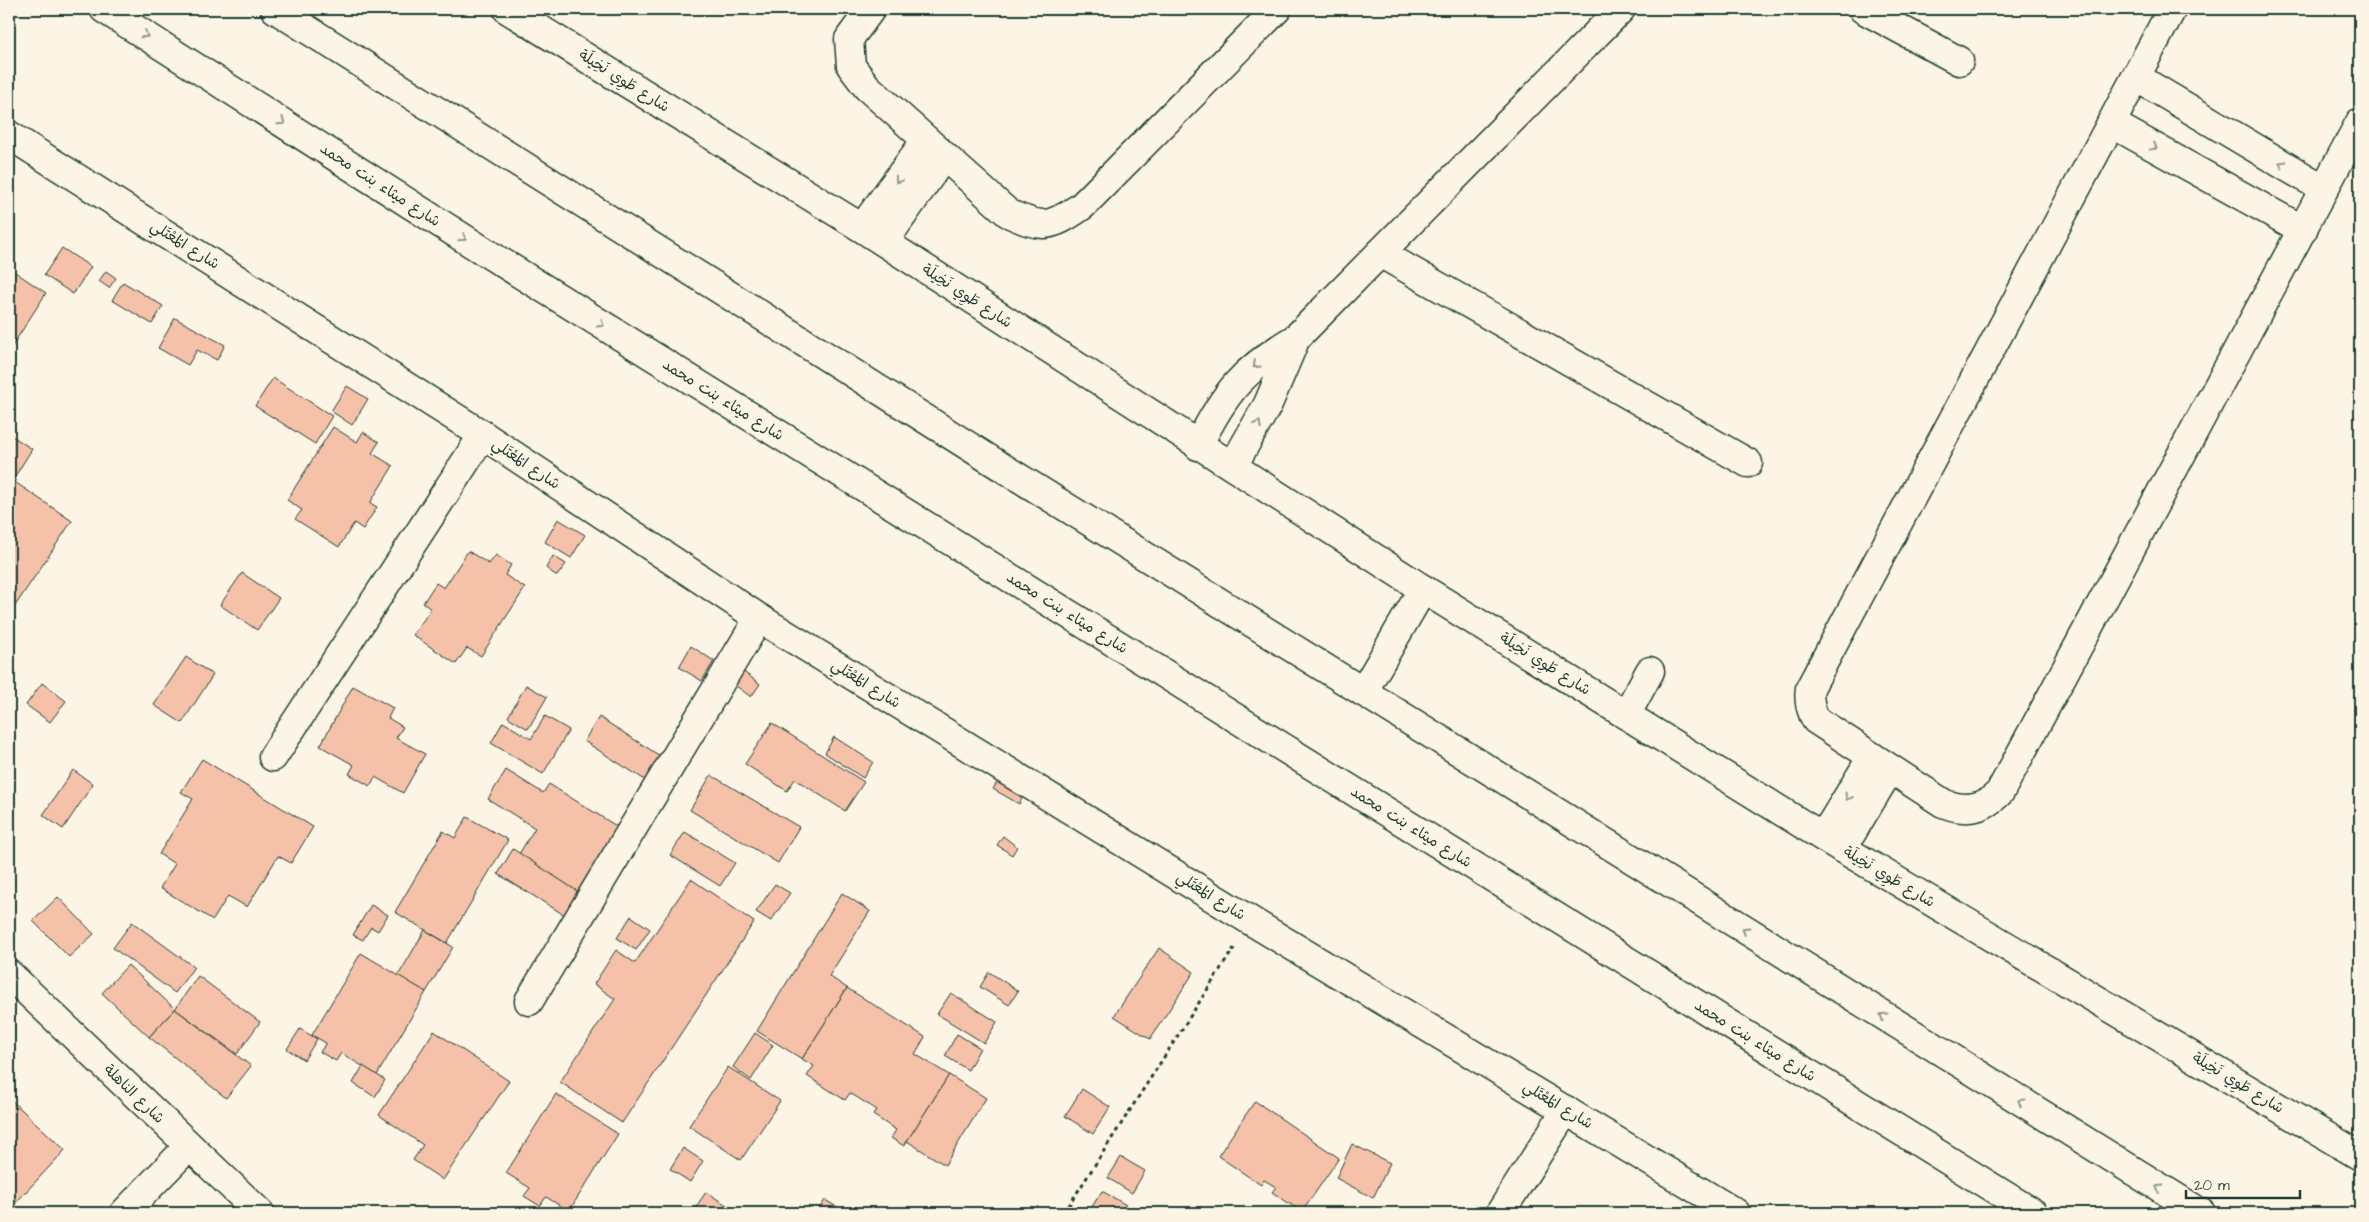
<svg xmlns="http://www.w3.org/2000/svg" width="2369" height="1222" viewBox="0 0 2369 1222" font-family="'Architects Daughter','Playpen Sans Arabic',sans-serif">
	<rect width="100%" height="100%" fill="#fcf5e5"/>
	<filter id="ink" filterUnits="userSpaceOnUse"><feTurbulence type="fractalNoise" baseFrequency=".02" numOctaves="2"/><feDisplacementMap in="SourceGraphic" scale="10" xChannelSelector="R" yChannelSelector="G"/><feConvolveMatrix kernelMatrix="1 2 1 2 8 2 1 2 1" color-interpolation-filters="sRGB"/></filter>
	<g filter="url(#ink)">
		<g fill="#f6c1a9" stroke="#1f3d34">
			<path d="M62,248L91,267L73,294L44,275Z"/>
			<path d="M9,268L46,293L9,351Z"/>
			<path d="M106,271L116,278L109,288L99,281Z"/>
			<path d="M123,282L163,306L152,324L112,300Z"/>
			<path d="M175,318L225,345L217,360L197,350L188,365L158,348Z"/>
			<path d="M273,378L332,416L315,444L255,406Z"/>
			<path d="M347,386L368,399L352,425L331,411Z"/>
			<path d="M333,427L357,442L363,432L379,442L372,453L393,466L370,503L377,507L363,529L354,523L339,547L295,519L302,510L287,500Z"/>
			<path d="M9,434L32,449L14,478L9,474Z"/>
			<path d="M9,478L72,521L9,615Z"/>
			<path d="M558,519L585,535L571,558L545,542Z"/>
			<path d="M468,551L489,564L496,555L511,565L505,575L525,588L481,656L467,648L456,664L413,635L431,609L423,603L436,583L444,588Z"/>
			<path d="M553,556L566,564L557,576L546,568Z"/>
			<path d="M242,573L279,598L257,630L220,605Z"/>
			<path d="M691,646L714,661L702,681L679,667Z"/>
			<path d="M186,657L213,675L182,723L154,705Z"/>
			<path d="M737,667L760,684L751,697L728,680Z"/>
			<path d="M42,683L66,701L50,722L26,705Z"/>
			<path d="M526,685L547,697L528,729L508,717Z"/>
			<path d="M353,686L393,708L388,718L403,727L396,738L425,754L403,793L375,777L370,786L349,774L354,765L320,746Z"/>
			<path d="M545,716L569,730L543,774L491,743L503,722L531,739Z"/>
			<path d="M599,717L668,761L653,785L584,741Z"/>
			<path d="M772,723L864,782L845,811L795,779L787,791L745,764Z"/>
			<path d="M834,737L873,762L863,778L825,753Z"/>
			<path d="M202,759L313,827L291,863L278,856L247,907L228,896L213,920L160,888L175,864L159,854L193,799L181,792Z"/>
			<path d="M73,770L93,784L63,829L43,815Z"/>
			<path d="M506,770L543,793L549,784L621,829L580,893L519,854L535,828L488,799Z"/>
			<path d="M1003,773L1028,788L1019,804L993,789Z"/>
			<path d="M711,775L799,827L778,863L690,810Z"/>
			<path d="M467,817L508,840L447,943L395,912L443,831L455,838Z"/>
			<path d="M685,832L735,863L720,886L670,855Z"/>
			<path d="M1003,836L1017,847L1012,855L997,845Z"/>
			<path d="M513,849L580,893L566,916L498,874Z"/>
			<path d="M691,879L754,922L622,1123L560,1082L615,999L594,984L616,950L635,963Z"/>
			<path d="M775,884L790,893L771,921L756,912Z"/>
			<path d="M842,893L870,911L829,976L847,988L802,1059L757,1031Z"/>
			<path d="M58,897L94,934L69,957L33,921Z"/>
			<path d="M371,905L388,915L378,931L371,927L363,940L353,935Z"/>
			<path d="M631,916L650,929L636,950L617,938Z"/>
			<path d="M132,922L194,967L175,993L113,948Z"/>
			<path d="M425,930L453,947L426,992L398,976Z"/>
			<path d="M1159,948L1194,972L1150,1039L1114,1016Z"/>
			<path d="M361,953L426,992L377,1075L341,1053L336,1061L320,1052L326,1043L312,1035Z"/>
			<path d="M128,965L175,1009L149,1037L102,993Z"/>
			<path d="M989,972L1018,991L1009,1005L980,987Z"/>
			<path d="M198,976L260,1022L237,1054L175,1009Z"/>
			<path d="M847,988L925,1037L915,1054L949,1075L904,1146L891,1138L896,1130L873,1115L877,1110L850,1093L845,1100L807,1076L814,1066L802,1059Z"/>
			<path d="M951,993L997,1022L984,1043L937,1014Z"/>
			<path d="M175,1009L251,1066L226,1098L149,1037Z"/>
			<path d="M300,1029L317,1039L304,1060L287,1049Z"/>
			<path d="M434,1031L509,1081L443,1180L413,1160L423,1145L379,1115Z"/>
			<path d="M755,1033L773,1045L751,1080L733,1067Z"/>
			<path d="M957,1034L980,1048L968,1070L945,1056Z"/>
			<path d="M363,1066L385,1080L375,1097L353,1083Z"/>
			<path d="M728,1067L780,1101L741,1160L689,1126Z"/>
			<path d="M949,1075L986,1098L945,1165L907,1141Z"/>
			<path d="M1082,1089L1110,1107L1093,1134L1065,1116Z"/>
			<path d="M556,1094L618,1134L569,1211L546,1197L540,1206L524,1196L530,1188L506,1173Z"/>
			<path d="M9,1098L65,1150L9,1210Z"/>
			<path d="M1255,1101L1339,1158L1302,1212L1272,1192L1276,1187L1264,1180L1261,1185L1218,1156Z"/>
			<path d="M1352,1144L1390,1163L1373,1198L1336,1178Z"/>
			<path d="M683,1148L703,1161L690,1182L670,1169Z"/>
			<path d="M1121,1157L1145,1171L1132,1193L1108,1178Z"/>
			<path d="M1102,1191L1126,1205L1121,1213H1088Z"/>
			<path d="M706,1192L739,1213H692Z"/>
			<path d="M825,1200L847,1213H817Z"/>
		</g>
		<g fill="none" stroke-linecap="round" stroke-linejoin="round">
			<defs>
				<g id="minor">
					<path d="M507,9L862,228L1423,589L1823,837L2360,1156"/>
					<path d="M871,9L849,39L851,66L867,87L1008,213C1043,229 1050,228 1082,206L1277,9"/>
					<path d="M1863,9L1959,61"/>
					<path d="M2172,9L1810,688C1808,700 1810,709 1816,720L1943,803C1965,812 1984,809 2000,792L2360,122"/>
					<path d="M2136,77L2324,189"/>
					<path d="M2111,123L2303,230"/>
					<path d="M9,135L483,435L759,618L1251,921L1736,1213"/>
					<path d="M862,228L926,140"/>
					<path d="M884,242L944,156"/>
					<path d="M1380,253L1748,463"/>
					<path d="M1198,446C1225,391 1244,369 1296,338L1621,9"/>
					<path d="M1233,466L1268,404L1296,338"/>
					<path d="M1363,692L1423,589"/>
					<path d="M1626,715L1650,671"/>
					<path d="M273,757L483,435"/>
					<path d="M1823,837L1872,757"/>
					<path d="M1842,849L1890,769"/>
					<path d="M9,974L260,1213"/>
					<path d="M529,1001L759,618"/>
					<path d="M124,1213L189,1146"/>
					<path d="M1500,1213L1566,1110"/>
				</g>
				<g id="major">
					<path d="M104,9L490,255L2033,1213"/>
					<path d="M275,9C914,415 1558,814 2201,1213"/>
				</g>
			</defs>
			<use href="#minor" stroke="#1f3d34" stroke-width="31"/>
			<use href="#major" stroke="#1f3d34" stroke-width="31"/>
			<path stroke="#1f3d34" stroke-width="3" stroke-dasharray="4 4" stroke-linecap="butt" d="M1064,1213L1234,948"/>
			<use href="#minor" stroke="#fcf5e5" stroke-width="28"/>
			<use href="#major" stroke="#fcf5e5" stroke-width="28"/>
		</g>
		<defs><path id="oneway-chevron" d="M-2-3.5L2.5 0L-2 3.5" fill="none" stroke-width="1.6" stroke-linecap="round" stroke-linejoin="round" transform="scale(1.25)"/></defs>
		<g stroke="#8e998c">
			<use href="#oneway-chevron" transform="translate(145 35) rotate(33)"/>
			<use href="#oneway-chevron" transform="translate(282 122) rotate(33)"/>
			<use href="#oneway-chevron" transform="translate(2154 147) rotate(29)"/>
			<use href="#oneway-chevron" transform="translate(2282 164) rotate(-149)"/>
			<use href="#oneway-chevron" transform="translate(898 180) rotate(126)"/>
			<use href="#oneway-chevron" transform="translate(463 238) rotate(33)"/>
			<use href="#oneway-chevron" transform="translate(601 324) rotate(32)"/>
			<use href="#oneway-chevron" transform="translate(1256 365) rotate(137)"/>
			<use href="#oneway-chevron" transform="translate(1258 424) rotate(-62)"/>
			<use href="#oneway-chevron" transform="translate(1848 797) rotate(121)"/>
			<use href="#oneway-chevron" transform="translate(1745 930) rotate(-148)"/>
			<use href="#oneway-chevron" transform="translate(1883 1016) rotate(-148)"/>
			<use href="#oneway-chevron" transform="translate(2021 1102) rotate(-148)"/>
			<use href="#oneway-chevron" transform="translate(2159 1188) rotate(-148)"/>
		</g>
	</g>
	<g text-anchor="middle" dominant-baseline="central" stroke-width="4" stroke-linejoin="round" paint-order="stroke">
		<g font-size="15" fill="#1f3d34" stroke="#fcf5e5">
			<text transform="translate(624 81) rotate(32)">شارع طَوِي نَخِيلَة</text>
			<text transform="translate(380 185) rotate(33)">شارع ميثاء بنت محمد</text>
			<text transform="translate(185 245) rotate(32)">شارع المُعْتَلي</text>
			<text transform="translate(967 296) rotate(33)">شارع طَوِي نَخِيلَة</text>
			<text transform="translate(723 400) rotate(32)">شارع ميثاء بنت محمد</text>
			<text transform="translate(526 464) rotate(34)">شارع المُعْتَلي</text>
			<text transform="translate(1067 613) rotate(32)">شارع ميثاء بنت محمد</text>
			<text transform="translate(1545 664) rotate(32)">شارع طَوِي نَخِيلَة</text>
			<text transform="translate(866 684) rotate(32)">شارع المُعْتَلي</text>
			<text transform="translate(1411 827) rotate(32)">شارع ميثاء بنت محمد</text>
			<text transform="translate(1889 877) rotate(31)">شارع طَوِي نَخِيلَة</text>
			<text transform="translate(1211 896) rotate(32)">شارع المُعْتَلي</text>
			<text transform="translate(1755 1041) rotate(32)">شارع ميثاء بنت محمد</text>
			<text transform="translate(2238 1083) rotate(31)">شارع طَوِي نَخِيلَة</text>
			<text transform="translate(134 1094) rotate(44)">شارع الناهلة</text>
			<text transform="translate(1558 1105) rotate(31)">شارع المُعْتَلي</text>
		</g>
	</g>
	<rect width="2369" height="1222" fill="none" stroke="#fcf5e5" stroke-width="30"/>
	<rect x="15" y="15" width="2339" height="1192" fill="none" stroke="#1f3d34" stroke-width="2" filter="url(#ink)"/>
	<path d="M2186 1190v8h114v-8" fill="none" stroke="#1f3d34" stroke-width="2.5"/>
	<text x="2194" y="1190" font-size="15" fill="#1f3d34" stroke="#fcf5e5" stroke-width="4" paint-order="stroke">20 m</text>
</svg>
